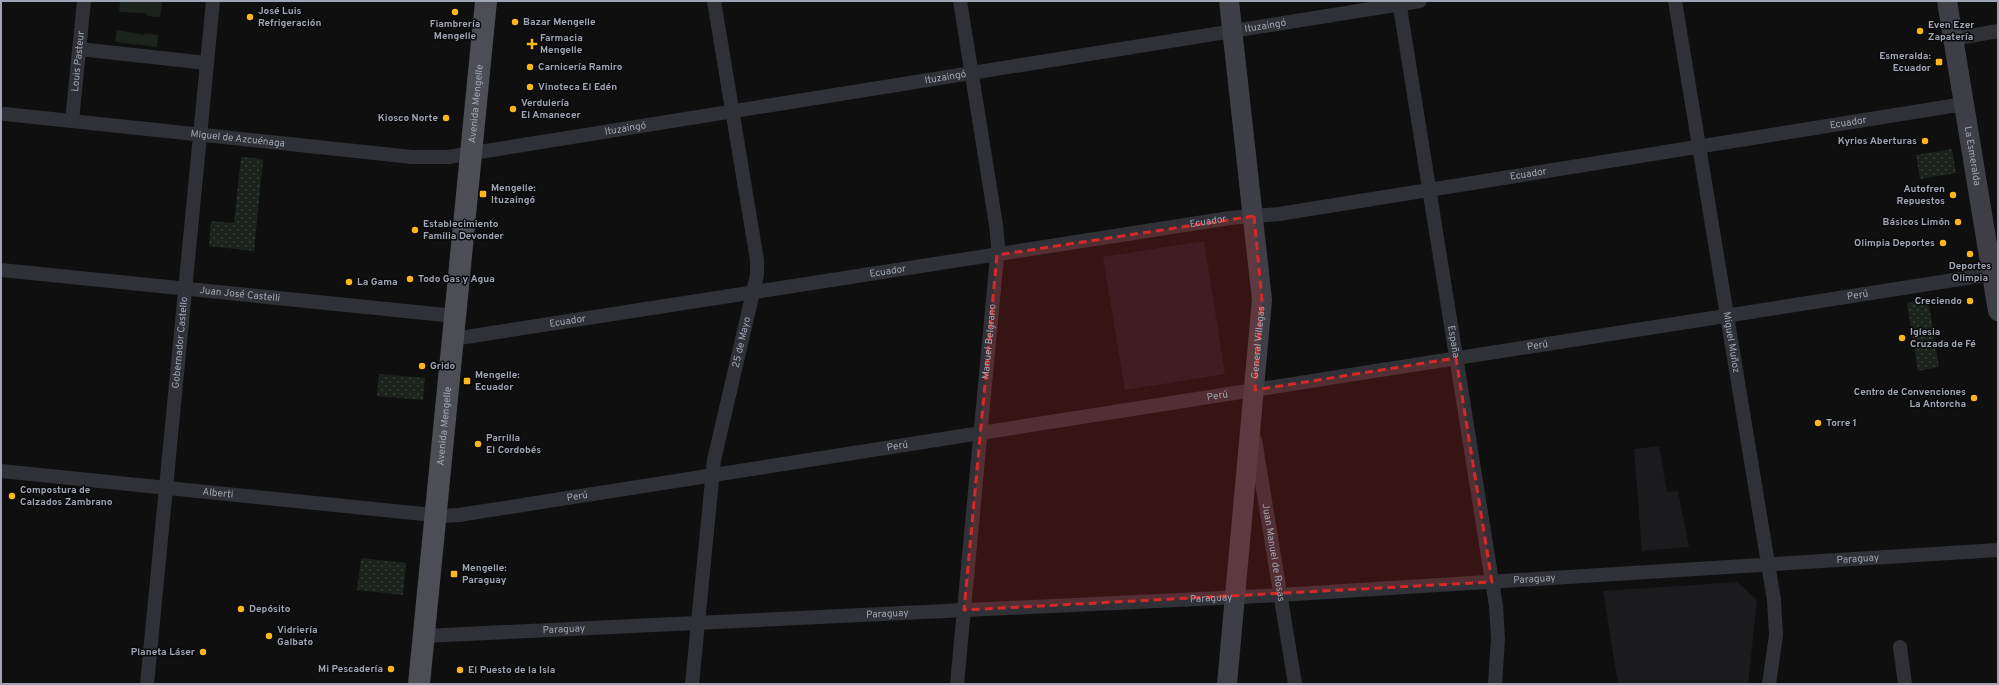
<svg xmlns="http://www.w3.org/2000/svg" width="1999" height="685" viewBox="0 0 1999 685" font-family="Overpass,sans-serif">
	<defs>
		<pattern id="grass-dots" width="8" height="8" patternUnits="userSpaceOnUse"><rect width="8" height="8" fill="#1b231c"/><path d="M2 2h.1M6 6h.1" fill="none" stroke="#39403b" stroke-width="1.8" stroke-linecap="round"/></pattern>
	</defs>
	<rect width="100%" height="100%" fill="#0f0f10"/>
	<g fill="#1b1b1e">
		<path d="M1204,241L1225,374L1125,390L1103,257Z"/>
		<path d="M1659,446L1667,492L1678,491L1689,547L1642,551L1634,449Z"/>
		<path d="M1737,582L1757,600L1748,684H1618L1603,591Z"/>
	</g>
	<g fill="url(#grass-dots)">
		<path d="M1952,149L1956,173L1920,179L1916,155Z"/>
		<path d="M241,157L263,159L254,251L209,246L211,221L234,223Z"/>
		<path d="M1928,299L1939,367L1918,371L1907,303Z"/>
		<path d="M379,374L425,378L423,400L377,396Z"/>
		<path d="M361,558L406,563L403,595L357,590Z"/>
	</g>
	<g fill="#1b231c">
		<path d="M120,1H162L160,17L147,16V13L119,12Z"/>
		<path d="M117,30L144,35L145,33L158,35L157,47L115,42Z"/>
	</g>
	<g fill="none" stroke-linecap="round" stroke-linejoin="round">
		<g stroke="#303136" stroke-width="14">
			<path id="s1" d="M1399,1L1496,606L1498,639L1495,684"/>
			<path id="s2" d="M1675,1L1774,600L1776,635L1769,684"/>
			<path d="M1953,39L1998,31"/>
			<path d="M79,49L207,63"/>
			<path id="s3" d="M5,114L412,157H448L1420,1"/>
			<path id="s4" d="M72,121L84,1"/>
			<path id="s5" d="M1,270L455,316"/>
			<path id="s6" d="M453,339L1230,218L1279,214L1964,104"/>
			<path id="s7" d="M1255,440L1295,684"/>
			<path id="s8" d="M1,471L443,516L459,515L1992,274"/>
			<path id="s9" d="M424,636L1280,595L1998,550"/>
			<path d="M1900,647L1905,684"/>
			<path id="s10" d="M147,684L213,1"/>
			<path id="s11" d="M692,684L714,460L757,275V260L714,1"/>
			<path id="s12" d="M957,684L998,246L996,225L960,1"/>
		</g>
		<g stroke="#3e3f46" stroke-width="20">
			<path id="s13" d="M1947,1L1998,311"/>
			<path id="s14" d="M1227,684L1262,300L1229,1"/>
		</g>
		<path stroke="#4c4d55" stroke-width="22" id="s15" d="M419,684L486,1"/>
	</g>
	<path fill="#d62828" fill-opacity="0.2" stroke="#d62828" stroke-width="3" stroke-dasharray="8 5" stroke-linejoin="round" d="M1254,216L1262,300L1255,390L1456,358L1492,582L964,610L997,255Z"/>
	<g fill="#ffb619" stroke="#0a0a0b" stroke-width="1.5">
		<circle cx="455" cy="12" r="4"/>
		<circle cx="250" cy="17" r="4"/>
		<circle cx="515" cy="22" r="4"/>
		<circle cx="1920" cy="31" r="4"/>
		<path d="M530 38h4v4h4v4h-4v4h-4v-4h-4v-4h4z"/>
		<rect x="1935" y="58" width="8" height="8" rx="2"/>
		<circle cx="530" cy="67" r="4"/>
		<circle cx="530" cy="87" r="4"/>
		<circle cx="513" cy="109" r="4"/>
		<circle cx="446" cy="118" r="4"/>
		<circle cx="1925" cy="141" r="4"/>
		<rect x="479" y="190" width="8" height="8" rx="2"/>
		<circle cx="1953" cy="195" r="4"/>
		<circle cx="1958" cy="222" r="4"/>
		<circle cx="415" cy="230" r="4"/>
		<circle cx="1943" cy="243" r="4"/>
		<circle cx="1970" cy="254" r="4"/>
		<circle cx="410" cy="279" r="4"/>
		<circle cx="349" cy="282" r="4"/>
		<circle cx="1970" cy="301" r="4"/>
		<circle cx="1902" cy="338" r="4"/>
		<circle cx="422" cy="366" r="4"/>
		<rect x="463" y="377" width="8" height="8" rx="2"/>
		<circle cx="1974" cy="398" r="4"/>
		<circle cx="1818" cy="423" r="4"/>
		<circle cx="478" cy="444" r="4"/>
		<circle cx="12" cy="496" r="4"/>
		<rect x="450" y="570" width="8" height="8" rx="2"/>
		<circle cx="241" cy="609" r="4"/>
		<circle cx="269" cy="636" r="4"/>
		<circle cx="203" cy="652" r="4"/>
		<circle cx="391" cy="669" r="4"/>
		<circle cx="460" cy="670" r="4"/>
	</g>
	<g text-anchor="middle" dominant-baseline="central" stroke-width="3" stroke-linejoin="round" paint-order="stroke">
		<g font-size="10" font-weight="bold" fill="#9fa5b3" stroke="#0a0a0b" text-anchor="start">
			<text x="258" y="11">José Luis<tspan x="258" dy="12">Refrigeración</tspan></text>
			<text x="523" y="22">Bazar Mengelle</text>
			<text x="455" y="24" text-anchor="middle">Fiambrería<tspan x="455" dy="12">Mengelle</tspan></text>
			<text x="1928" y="25">Even Ezer<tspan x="1928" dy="12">Zapatería</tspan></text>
			<text x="540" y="38">Farmacia<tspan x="540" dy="12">Mengelle</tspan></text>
			<text x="1931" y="56" text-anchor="end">Esmeralda:<tspan x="1931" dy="12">Ecuador</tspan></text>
			<text x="538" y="67">Carnicería Ramiro</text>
			<text x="538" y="87">Vinoteca El Edén</text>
			<text x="521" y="103">Verdulería<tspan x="521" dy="12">El Amanecer</tspan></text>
			<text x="438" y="118" text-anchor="end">Kiosco Norte</text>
			<text x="1917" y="141" text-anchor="end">Kyrios Aberturas</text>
			<text x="491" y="188">Mengelle:<tspan x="491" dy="12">Ituzaingó</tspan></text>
			<text x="1945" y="189" text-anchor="end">Autofren<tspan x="1945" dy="12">Repuestos</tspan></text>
			<text x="1950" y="222" text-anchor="end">Básicos Limón</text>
			<text x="423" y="224">Establecimiento<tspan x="423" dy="12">Familia Devonder</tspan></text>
			<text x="1935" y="243" text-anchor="end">Olimpia Deportes</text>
			<text x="1970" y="266" text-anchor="middle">Deportes<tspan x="1970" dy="12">Olimpia</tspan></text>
			<text x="418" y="279">Todo Gas y Agua</text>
			<text x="357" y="282">La Gama</text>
			<text x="1962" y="301" text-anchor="end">Creciendo</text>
			<text x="1910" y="332">Iglesia<tspan x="1910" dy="12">Cruzada de Fé</tspan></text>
			<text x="430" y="366">Grido</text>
			<text x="475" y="375">Mengelle:<tspan x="475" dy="12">Ecuador</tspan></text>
			<text x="1966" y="392" text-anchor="end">Centro de Convenciones<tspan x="1966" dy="12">La Antorcha</tspan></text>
			<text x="1826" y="423">Torre 1</text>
			<text x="486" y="438">Parrilla<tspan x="486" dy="12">El Cordobés</tspan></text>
			<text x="20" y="490">Compostura de<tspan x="20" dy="12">Calzados Zambrano</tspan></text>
			<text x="462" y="568">Mengelle:<tspan x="462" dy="12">Paraguay</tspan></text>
			<text x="249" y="609">Depósito</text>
			<text x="277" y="630">Vidriería<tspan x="277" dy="12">Galbato</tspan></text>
			<text x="195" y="652" text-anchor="end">Planeta Láser</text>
			<text x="383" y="669" text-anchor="end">Mi Pescadería</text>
			<text x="468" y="670">El Puesto de la Isla</text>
		</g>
		<g font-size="10" fill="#9fa5b3" stroke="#0a0a0b">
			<text stroke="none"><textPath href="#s3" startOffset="1273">Ituzaingó</textPath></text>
			<text stroke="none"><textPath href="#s4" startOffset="60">Louis Pasteur</textPath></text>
			<text stroke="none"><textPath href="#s3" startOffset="949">Ituzaingó</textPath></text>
			<text stroke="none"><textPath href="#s15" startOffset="583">Avenida Mengelle</textPath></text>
			<text stroke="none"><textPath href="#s6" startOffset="1412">Ecuador</textPath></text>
			<text stroke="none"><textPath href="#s3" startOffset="625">Ituzaingó</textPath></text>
			<text stroke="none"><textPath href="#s3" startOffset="234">Miguel de Azcuénaga</textPath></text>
			<text stroke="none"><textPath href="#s13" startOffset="157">La Esmeralda</textPath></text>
			<text stroke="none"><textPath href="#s6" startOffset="1088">Ecuador</textPath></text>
			<text stroke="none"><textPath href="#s6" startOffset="764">Ecuador</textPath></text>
			<text stroke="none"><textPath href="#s6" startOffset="440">Ecuador</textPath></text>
			<text stroke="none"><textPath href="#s5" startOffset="240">Juan José Castelli</textPath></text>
			<text stroke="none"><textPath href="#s8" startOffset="1876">Perú</textPath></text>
			<text stroke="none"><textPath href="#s6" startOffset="116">Ecuador</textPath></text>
			<text stroke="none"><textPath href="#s11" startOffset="346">25 de Mayo</textPath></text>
			<text stroke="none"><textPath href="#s12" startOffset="344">Manuel Belgrano</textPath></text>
			<text stroke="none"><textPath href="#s14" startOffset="343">General Villegas</textPath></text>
			<text stroke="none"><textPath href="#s1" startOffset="345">España</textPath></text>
			<text stroke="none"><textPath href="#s2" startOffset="346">Miguel Muñoz</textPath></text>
			<text stroke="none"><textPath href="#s10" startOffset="343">Gobernador Castello</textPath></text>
			<text stroke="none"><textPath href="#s8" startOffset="1552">Perú</textPath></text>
			<text stroke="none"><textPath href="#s8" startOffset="1228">Perú</textPath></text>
			<text stroke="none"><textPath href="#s15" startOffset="259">Avenida Mengelle</textPath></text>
			<text stroke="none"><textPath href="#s8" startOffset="904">Perú</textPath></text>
			<text stroke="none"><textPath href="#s8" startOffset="218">Alberti</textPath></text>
			<text stroke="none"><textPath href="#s8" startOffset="580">Perú</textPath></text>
			<text stroke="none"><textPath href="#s7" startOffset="114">Juan Manuel de Rosas</textPath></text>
			<text stroke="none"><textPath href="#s9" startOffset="1436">Paraguay</textPath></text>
			<text stroke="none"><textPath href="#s9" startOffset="1112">Paraguay</textPath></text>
			<text stroke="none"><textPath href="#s9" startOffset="788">Paraguay</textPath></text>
			<text stroke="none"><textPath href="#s9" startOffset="464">Paraguay</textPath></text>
			<text stroke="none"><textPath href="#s9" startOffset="140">Paraguay</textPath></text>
		</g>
	</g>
	<rect width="1999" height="685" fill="none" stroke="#9fa5b3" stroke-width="4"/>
</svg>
